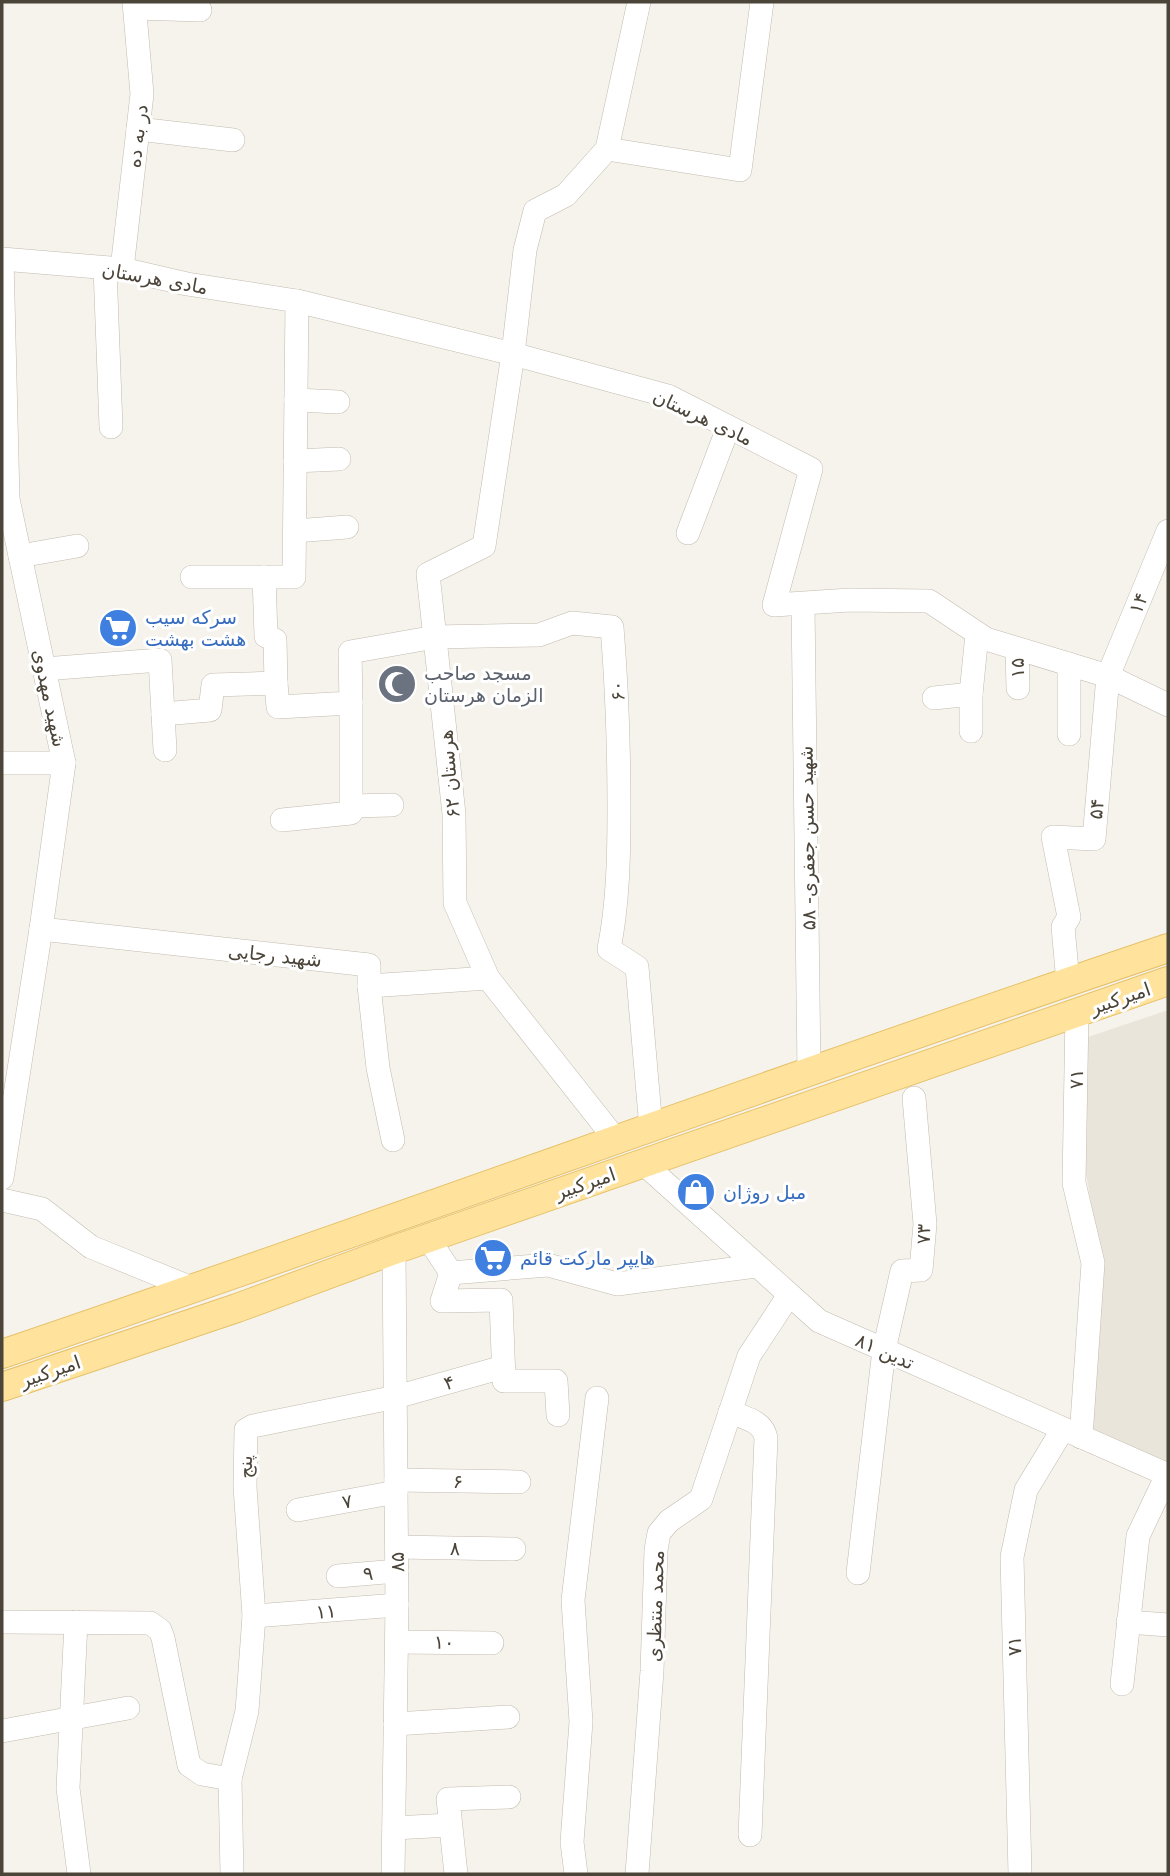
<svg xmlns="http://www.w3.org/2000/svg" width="1170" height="1876" viewBox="0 0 1170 1876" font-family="'DejaVu Sans',Cairo,sans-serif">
	<rect width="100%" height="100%" fill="#f6f3ec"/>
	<path fill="#eae5da" d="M1168,1010V1462L1091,1430L1094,1221L1086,1173L1088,1037Z"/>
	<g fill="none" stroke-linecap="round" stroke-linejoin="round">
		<defs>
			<g id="minor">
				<path d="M135,8L200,10"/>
				<path d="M138,129L233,140"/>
				<path d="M607,149L740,170L762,2"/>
				<path d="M2,259L122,269L187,284L297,301L513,354L668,396L811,469L774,605L850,600L929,601L986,639L1108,676L1168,705"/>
				<path d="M105,268L111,427"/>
				<path d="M122,269L142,94L134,2"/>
				<path d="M296,400L338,402"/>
				<path d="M295,461L339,459"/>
				<path d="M295,531L347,527"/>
				<path d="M688,533L728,428"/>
				<path d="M20,556L77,546"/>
				<path d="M192,577H294L297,301"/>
				<path d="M803,604L809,1072"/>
				<path d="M1017,649L1018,688"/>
				<path d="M44,669L160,660L165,750"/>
				<path d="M276,683L278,707L351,703L350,652L435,637L539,635L572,623L612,627C617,688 619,749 619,810C619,856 618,904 609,949L637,967L651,1128"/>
				<path d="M934,698L971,694"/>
				<path d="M163,714L210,710L213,685L276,683L275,640L266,636L264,577"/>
				<path d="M971,731V694L977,634"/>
				<path d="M1069,734V664"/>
				<path d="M2,763H64"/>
				<path d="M351,806L392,805"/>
				<path d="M282,820L351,813V703"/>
				<path d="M41,929L369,965V986L488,978"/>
				<path d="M1068,982L1063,927L1069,917L1053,837L1094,839L1108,676L1168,531"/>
				<path d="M369,986L378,1068L393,1140"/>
				<path d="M1077,1013L1074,1183L1093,1263L1081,1437"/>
				<path d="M616,1140L488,978L455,903L454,814L428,574L484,546L513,354L525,250L535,211L566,195L607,149L639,2"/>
				<path d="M643,1163L819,1321L1168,1475"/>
				<path d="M2,1178L41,929L64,763L8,499L2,259"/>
				<path d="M2,1200L42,1209L91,1247L194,1289"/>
				<path d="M428,1238L451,1273L548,1265L617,1284L756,1266"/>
				<path d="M451,1273L442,1301L501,1300L504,1381H556L558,1415"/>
				<path d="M730,1412C745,1418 763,1421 766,1438L750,1835"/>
				<path d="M396,1480L519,1482"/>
				<path d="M298,1510L396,1492"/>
				<path d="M397,1547L514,1549"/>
				<path d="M858,1573L884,1350L902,1271L921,1270L925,1224L914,1098"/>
				<path d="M338,1576L397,1571"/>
				<path d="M254,1616L397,1605"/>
				<path d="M2,1622L150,1623L160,1630L163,1638L189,1765L202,1774L230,1779L247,1711L254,1616L245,1487L246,1430L253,1426L396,1397L503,1367"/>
				<path d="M76,1622L68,1788L79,1874"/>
				<path d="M1128,1622L1168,1625"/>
				<path d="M397,1642L492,1643"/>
				<path d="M1122,1684L1138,1536L1167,1475"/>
				<path d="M395,1724L508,1717"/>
				<path d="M2,1731L128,1708"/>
				<path d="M230,1779L232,1874"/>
				<path d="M394,1828L450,1825"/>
				<path d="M393,1874L397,1605L394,1250"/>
				<path d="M456,1874L448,1799L509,1797"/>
				<path d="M576,1874L572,1842L581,1722L573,1600L597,1398"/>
				<path d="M637,1874L652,1671L656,1550L659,1533L669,1521L701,1499L749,1356L789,1295"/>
				<path d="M1020,1874L1012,1557L1026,1490L1063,1429"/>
			</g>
			<g id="major">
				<path d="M2,1354C392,1222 778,1079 1168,948"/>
				<path d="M2,1387L237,1308L394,1250L1168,981"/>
			</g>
		</defs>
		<use href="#minor" stroke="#c2bbae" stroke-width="24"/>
		<use href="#major" stroke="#e6c16a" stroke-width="30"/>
		<use href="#minor" stroke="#fff" stroke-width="23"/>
		<use href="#major" stroke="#ffe39c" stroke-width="28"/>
	</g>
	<defs>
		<symbol id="supermarket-disc" viewBox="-11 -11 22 22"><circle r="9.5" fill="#3f7fe0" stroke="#fff"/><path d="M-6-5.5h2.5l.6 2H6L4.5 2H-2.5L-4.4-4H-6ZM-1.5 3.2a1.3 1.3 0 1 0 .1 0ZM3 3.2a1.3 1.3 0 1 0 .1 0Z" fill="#fff"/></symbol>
		<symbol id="mosque-disc" viewBox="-11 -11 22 22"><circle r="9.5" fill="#6b7280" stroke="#fff"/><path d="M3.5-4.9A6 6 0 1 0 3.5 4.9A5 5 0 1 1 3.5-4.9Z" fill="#fff"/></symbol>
		<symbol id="shop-disc" viewBox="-11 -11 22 22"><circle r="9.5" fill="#3f7fe0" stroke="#fff"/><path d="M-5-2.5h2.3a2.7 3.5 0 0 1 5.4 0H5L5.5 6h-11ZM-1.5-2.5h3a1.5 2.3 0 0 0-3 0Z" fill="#fff"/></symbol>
	</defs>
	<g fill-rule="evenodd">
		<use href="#supermarket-disc" x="96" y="606" width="44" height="44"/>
		<use href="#mosque-disc" x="375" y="662" width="44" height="44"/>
		<use href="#shop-disc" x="674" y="1170" width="44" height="44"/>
		<use href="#supermarket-disc" x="471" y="1236" width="44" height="44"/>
	</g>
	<g text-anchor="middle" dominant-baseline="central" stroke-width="6" stroke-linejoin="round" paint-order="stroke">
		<g font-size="19" fill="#4b4439" stroke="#fff">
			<text transform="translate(137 136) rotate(-83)">در به ده</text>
			<text transform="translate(155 278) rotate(10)">مادی هرستان</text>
			<text transform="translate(703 417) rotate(25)">مادی هرستان</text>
			<text transform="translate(1138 603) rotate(-67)">۱۴</text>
			<text transform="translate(1017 668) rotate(-92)">۱۵</text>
			<text transform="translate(617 691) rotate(-94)">۶۰</text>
			<text transform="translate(50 698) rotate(78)">شهید مهدوی</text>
			<text transform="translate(449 774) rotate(-95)">هرستان ۶۲</text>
			<text transform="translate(1096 809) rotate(-85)">۵۴</text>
			<text transform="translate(807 838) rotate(-91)">شهید حسن جعفری- ۵۸</text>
			<text transform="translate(275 955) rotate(6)">شهید رجایی</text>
			<text transform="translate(1120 998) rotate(-19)">امیرکبیر</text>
			<text transform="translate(1076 1079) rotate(-89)">۷۱</text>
			<text transform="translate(585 1183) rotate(-19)">امیرکبیر</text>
			<text transform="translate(923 1234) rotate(-88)">۷۳</text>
			<text transform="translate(885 1351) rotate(24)">تدین ۸۱</text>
			<text transform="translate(50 1371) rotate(-19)">امیرکبیر</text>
			<text transform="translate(449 1382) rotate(-16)">۴</text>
			<text transform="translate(245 1467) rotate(-91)">پنج</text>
			<text transform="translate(458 1481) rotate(1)">۶</text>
			<text transform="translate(347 1501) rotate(-10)">۷</text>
			<text transform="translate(455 1548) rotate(1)">۸</text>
			<text transform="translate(397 1562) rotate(-91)">۸۵</text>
			<text transform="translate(368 1573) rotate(-5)">۹</text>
			<text transform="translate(655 1606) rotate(-88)">محمد منتظری</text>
			<text transform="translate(326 1611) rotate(-4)">۱۱</text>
			<text transform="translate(444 1642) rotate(1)">۱۰</text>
			<text transform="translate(1014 1646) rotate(-91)">۷۱</text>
		</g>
		<g font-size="19" fill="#366cbe" stroke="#fff" text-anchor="start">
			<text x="145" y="617">سرکه سیب<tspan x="145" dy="22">هشت بهشت</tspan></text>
			<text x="723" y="1192">مبل روژان</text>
			<text x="520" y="1258">هایپر مارکت قائم</text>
		</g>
		<g font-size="19" fill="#5b616d" stroke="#fff" text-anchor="start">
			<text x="424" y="673">مسجد صاحب<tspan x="424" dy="22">الزمان هرستان</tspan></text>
		</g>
	</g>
	<rect width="1170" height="1876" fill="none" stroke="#4b4439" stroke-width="7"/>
</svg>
